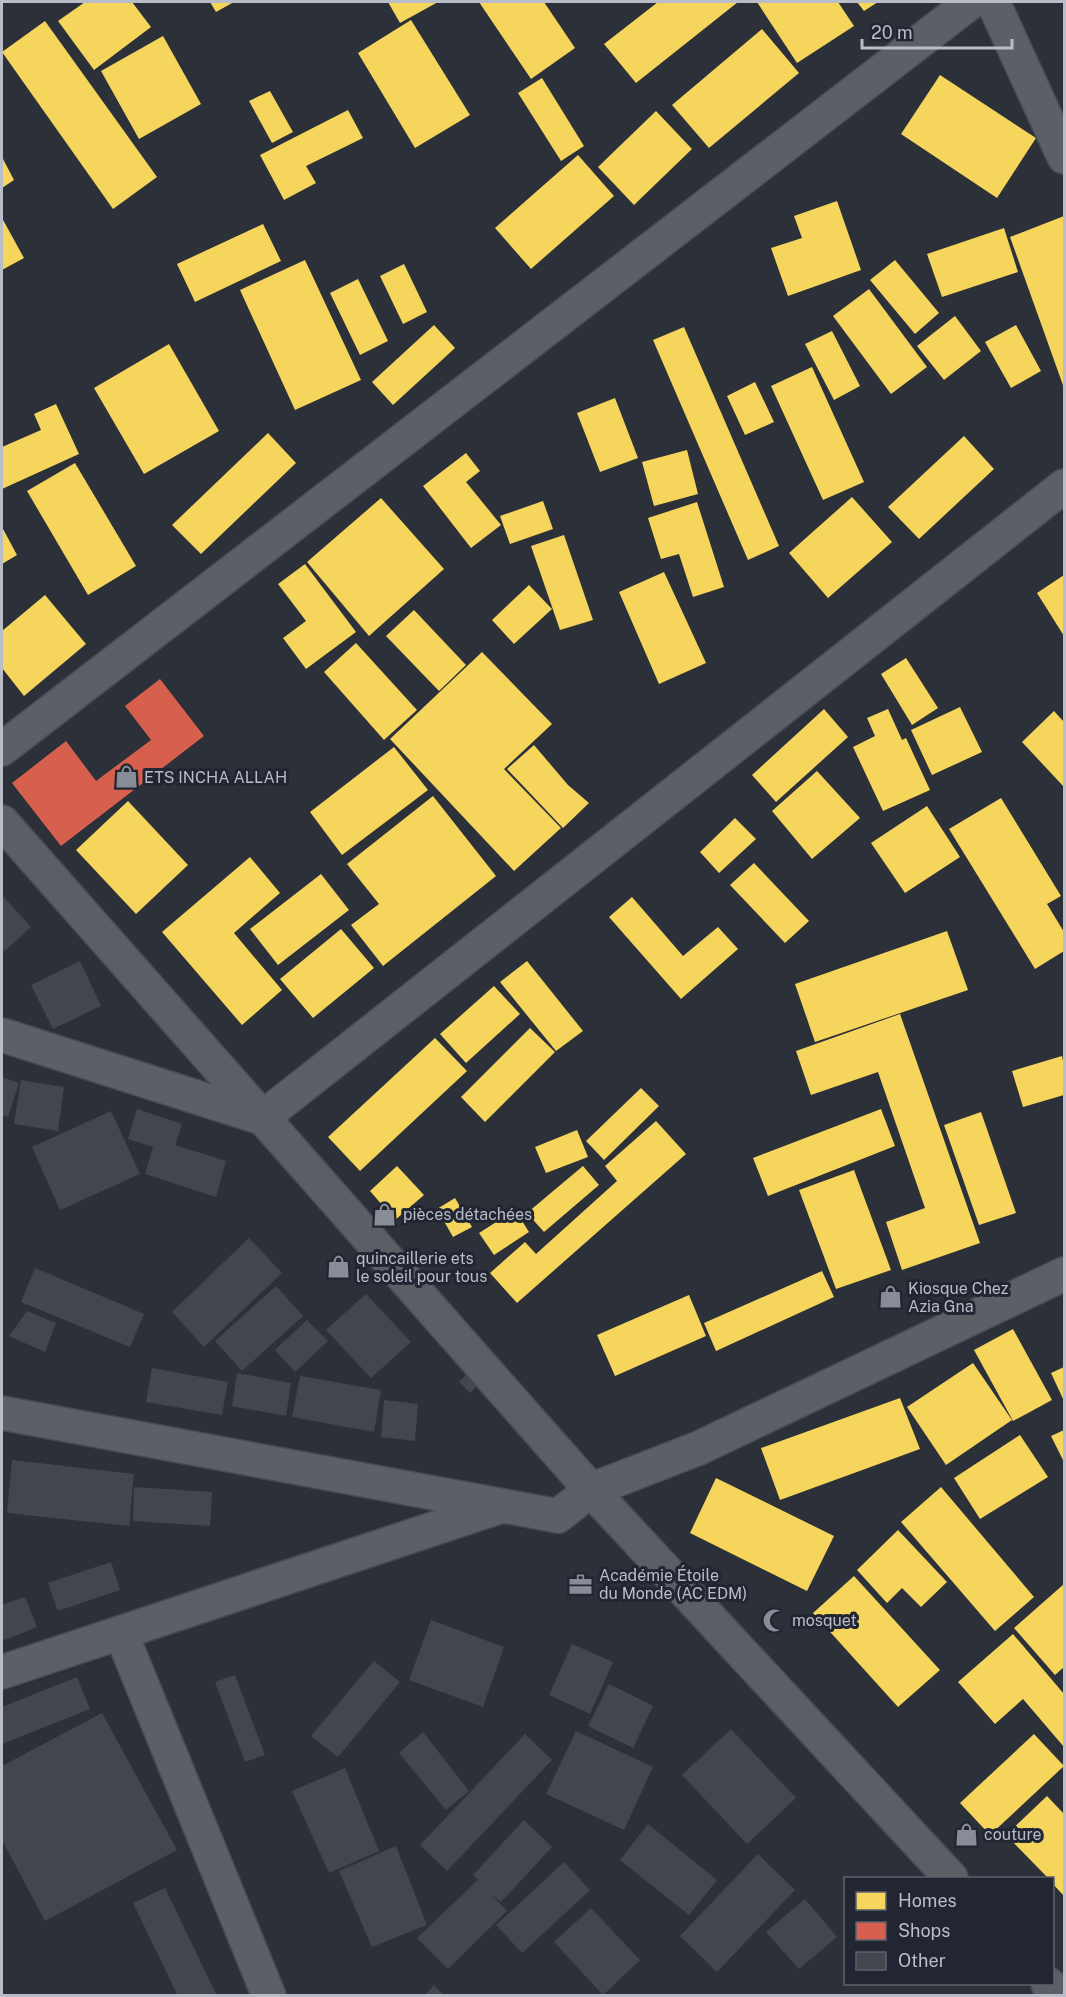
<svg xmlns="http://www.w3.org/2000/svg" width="1066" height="1997" viewBox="0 0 1066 1997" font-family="'Public Sans',sans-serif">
	<rect width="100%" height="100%" fill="#2c3038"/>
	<g fill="#f6d55c">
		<path d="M85,2H132L151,27L94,70L58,21Z"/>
		<path d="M210,2H234L216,12Z"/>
		<path d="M388,2H438L400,23Z"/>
		<path d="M479,2H544L575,48L531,79Z"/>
		<path d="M658,2H738L636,83L604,44Z"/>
		<path d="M757,2H838L854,26L797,63Z"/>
		<path d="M857,2H878L864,11Z"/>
		<path d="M411,20L470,115L415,148L358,53Z"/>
		<path d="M45,21L157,177L113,209L2,52Z"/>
		<path d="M762,29L799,73L709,148L672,105Z"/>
		<path d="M163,36L201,104L139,139L101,71Z"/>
		<path d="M940,75L1036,138L997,198L901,134Z"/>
		<path d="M542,78L584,146L561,161L518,93Z"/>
		<path d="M270,91L293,132L272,143L249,101Z"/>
		<path d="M348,110L363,138L306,166L316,183L284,200L260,155Z"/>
		<path d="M656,111L692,149L634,205L598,167Z"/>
		<path d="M578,155L614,196L531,269L495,228Z"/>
		<path d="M2,157L14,180L2,188Z"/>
		<path d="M837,201L861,270L788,296L771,248L802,238L794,216Z"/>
		<path d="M1064,216V388L1010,237Z"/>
		<path d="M2,218L24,258L2,270Z"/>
		<path d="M263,224L281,261L195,302L177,264Z"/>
		<path d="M1004,228L1018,272L942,297L927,254Z"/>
		<path d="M305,260L361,380L295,410L240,290Z"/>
		<path d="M895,260L939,313L915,334L870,280Z"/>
		<path d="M404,264L427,312L403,324L380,276Z"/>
		<path d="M358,279L388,341L360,355L330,293Z"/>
		<path d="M869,289L927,367L891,394L833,316Z"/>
		<path d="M955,316L981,351L944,380L917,346Z"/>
		<path d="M434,325L455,348L393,405L372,382Z"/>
		<path d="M1016,325L1041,371L1011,388L985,342Z"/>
		<path d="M684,327L779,546L748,560L653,340Z"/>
		<path d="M832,331L860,386L834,400L805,344Z"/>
		<path d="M169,344L219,431L144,474L94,388Z"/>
		<path d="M812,367L864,482L823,500L771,386Z"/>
		<path d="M755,382L774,422L745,435L727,396Z"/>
		<path d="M615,398L638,458L600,472L577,413Z"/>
		<path d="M56,404L79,454L2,489V447L41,430L34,414Z"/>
		<path d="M268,433L296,463L201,554L172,525Z"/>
		<path d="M964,436L994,469L919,539L888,507Z"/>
		<path d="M687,450L698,494L654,506L642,462Z"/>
		<path d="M466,453L480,471L466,482L501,525L471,548L423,486Z"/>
		<path d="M75,463L136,566L88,595L27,491Z"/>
		<path d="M852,497L892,542L828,598L789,553Z"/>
		<path d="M381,498L444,569L369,636L307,562Z"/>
		<path d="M543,501L553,529L510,544L500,516Z"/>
		<path d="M697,502L724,587L693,597L679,554L661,559L648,518Z"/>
		<path d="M2,527L17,555L2,564Z"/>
		<path d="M564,535L593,620L560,630L531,546Z"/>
		<path d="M305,564L356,632L306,669L283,638L306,621L278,584Z"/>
		<path d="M664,572L706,663L659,684L619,592Z"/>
		<path d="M1064,575V636L1037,593Z"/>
		<path d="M529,585L552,609L514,644L492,620Z"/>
		<path d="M45,595L86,644L24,696L2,668V631Z"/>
		<path d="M414,610L466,665L439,691L386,636Z"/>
		<path d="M356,643L417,710L384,740L324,672Z"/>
		<path d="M482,652L552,724L504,769L561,828L514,871L390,739Z"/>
		<path d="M906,658L938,708L912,725L881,674Z"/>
		<path d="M960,707L982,752L932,775L911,730Z"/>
		<path d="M824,709L848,737L776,802L752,775Z"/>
		<path d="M888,709L902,740L906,738L930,790L883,811L853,747L875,736L867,718Z"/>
		<path d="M1054,711L1064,722V787L1022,742Z"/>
		<path d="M534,745L568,785L589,803L563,828L507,769Z"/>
		<path d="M394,747L428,790L342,855L310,812Z"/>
		<path d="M817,771L860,818L812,859L772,811Z"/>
		<path d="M433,796L496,876L383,966L351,925L379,904L347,864Z"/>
		<path d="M1001,798L1061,896L1047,904L1064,932V951L1035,969L949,829Z"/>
		<path d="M128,801L188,865L136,914L76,850Z"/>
		<path d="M927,806L960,857L905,893L871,843Z"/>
		<path d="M735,818L756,839L719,873L700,852Z"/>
		<path d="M250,857L280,893L234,933L282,990L242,1025L162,932Z"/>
		<path d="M754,863L809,921L785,943L730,885Z"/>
		<path d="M321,874L349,910L278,965L250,929Z"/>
		<path d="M632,897L683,956L718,927L738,949L681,999L609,917Z"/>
		<path d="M341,929L374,968L313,1018L280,979Z"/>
		<path d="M947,931L968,990L815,1042L795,984Z"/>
		<path d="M527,961L583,1031L556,1051L500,982Z"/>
		<path d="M494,986L520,1014L466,1063L440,1034Z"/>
		<path d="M900,1014L980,1243L902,1270L886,1222L925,1208L878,1072L811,1095L796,1051Z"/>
		<path d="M530,1028L555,1052L485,1122L461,1097Z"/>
		<path d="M435,1038L467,1071L360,1171L328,1137Z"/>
		<path d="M1062,1056L1064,1066V1095L1023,1107L1012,1071Z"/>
		<path d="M641,1088L659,1106L604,1160L586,1141Z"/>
		<path d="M881,1109L895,1146L768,1196L753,1158Z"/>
		<path d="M981,1112L1016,1213L979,1225L944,1125Z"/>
		<path d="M656,1121L686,1154L517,1303L490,1273L525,1242L536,1254L617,1181L605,1166Z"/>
		<path d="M577,1130L588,1157L546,1173L535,1147Z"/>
		<path d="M397,1166L424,1195L395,1220L370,1191Z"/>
		<path d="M583,1166L599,1185L544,1232L527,1213Z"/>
		<path d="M854,1170L891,1270L836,1289L799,1190Z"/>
		<path d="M455,1198L472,1227L453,1237L437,1209Z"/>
		<path d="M515,1210L529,1232L494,1255L479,1233Z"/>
		<path d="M822,1271L834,1297L716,1351L704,1323Z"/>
		<path d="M689,1295L706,1336L615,1376L597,1335Z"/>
		<path d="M1013,1329L1052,1400L1013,1421L974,1350Z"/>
		<path d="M973,1363L1012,1420L946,1465L907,1407Z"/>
		<path d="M1064,1367V1401L1051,1373Z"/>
		<path d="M900,1398L920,1449L780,1500L761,1448Z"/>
		<path d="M1064,1430V1462L1051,1436Z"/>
		<path d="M1020,1435L1048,1477L980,1519L954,1478Z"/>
		<path d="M716,1478L834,1536L807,1591L690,1533Z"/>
		<path d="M941,1487L1034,1597L995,1631L901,1522Z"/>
		<path d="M898,1530L947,1582L921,1607L902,1588L887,1603L857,1570Z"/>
		<path d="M854,1576L940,1670L898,1707L813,1613Z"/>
		<path d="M1064,1584V1667L1055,1675L1014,1628Z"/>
		<path d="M1013,1634L1064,1694V1747L1023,1699L995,1724L958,1682Z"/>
		<path d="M1034,1734L1064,1766L990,1835L960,1803Z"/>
		<path d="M1047,1796L1064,1814V1896L1052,1883V1878H1048L1006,1835Z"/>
	</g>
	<path fill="#d6604d" d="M160,679L204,736L61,846L12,783L66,741L96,781L151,740L125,706Z"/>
	<g fill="#43474d">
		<path d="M2,895L31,927L5,951L2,947Z"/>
		<path d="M80,961L101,1006L53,1029L31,985Z"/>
		<path d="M2,1077L19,1083L8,1117L2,1115Z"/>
		<path d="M21,1080L64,1087L58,1131L14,1124Z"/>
		<path d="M137,1109L182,1124L175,1145L226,1161L216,1197L145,1174L153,1147L128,1139Z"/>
		<path d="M111,1111L140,1174L60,1210L32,1147Z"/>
		<path d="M249,1238L282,1273L204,1347L172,1312Z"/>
		<path d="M35,1268L144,1314L130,1347L21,1302Z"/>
		<path d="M276,1286L303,1316L242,1371L215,1341Z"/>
		<path d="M366,1294L411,1342L371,1378L326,1330Z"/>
		<path d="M27,1311L56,1323L45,1352L9,1336Z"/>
		<path d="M307,1320L328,1341L295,1372L275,1350Z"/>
		<path d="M152,1368L228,1382L222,1415L146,1402Z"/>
		<path d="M237,1373L291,1383L286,1416L232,1406Z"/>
		<path d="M467,1374L478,1385L470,1393L459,1382Z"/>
		<path d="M300,1376L381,1390L374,1432L292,1417Z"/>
		<path d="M384,1400L418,1404L415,1441L381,1437Z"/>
		<path d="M12,1460L134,1474L129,1526L7,1513Z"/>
		<path d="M134,1487L212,1492L210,1526L133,1521Z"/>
		<path d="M111,1562L120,1590L58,1611L48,1583Z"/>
		<path d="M25,1597L37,1627L2,1641V1605Z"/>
		<path d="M431,1620L504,1647L483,1707L409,1680Z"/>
		<path d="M572,1644L613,1662L590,1714L549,1695Z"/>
		<path d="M374,1661L400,1682L338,1757L311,1736Z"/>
		<path d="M235,1675L265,1755L245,1762L215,1682Z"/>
		<path d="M77,1677L90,1709L2,1744V1707Z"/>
		<path d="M609,1684L653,1706L633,1748L588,1726Z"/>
		<path d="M102,1713L177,1850L45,1921L2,1840V1766Z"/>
		<path d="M731,1729L796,1798L747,1844L682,1775Z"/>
		<path d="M576,1731L653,1767L624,1830L546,1794Z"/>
		<path d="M423,1732L469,1791L446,1810L399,1753Z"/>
		<path d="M525,1734L552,1760L447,1871L420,1845Z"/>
		<path d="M345,1768L379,1851L329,1873L292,1791Z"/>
		<path d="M524,1820L552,1847L501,1902L491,1894L507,1911L448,1969L417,1938L478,1880L473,1875Z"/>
		<path d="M648,1824L717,1880L689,1915L620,1860Z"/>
		<path d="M396,1846L427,1925L372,1947L339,1871Z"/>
		<path d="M758,1854L795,1890L717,1972L680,1936Z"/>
		<path d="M564,1862L590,1890L522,1953L496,1925Z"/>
		<path d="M165,1888L217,1996H178L133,1903Z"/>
		<path d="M805,1899L837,1937L799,1969L766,1932Z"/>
		<path d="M591,1908L640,1960L603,1995L554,1942Z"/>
		<path d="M434,1985L444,1996H424Z"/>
	</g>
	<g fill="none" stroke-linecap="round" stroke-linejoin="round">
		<defs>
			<g id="street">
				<path d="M993,2L1064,157"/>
				<path d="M2,749L971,2"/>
				<path d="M2,1035L262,1118L1064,486"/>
				<path d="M2,1413L558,1516L591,1490L699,1448L1064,1274"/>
				<path d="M121,1633L269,1996"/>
				<path d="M2,1672L499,1507"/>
			</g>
			<g id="secondary">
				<path d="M2,822L591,1490L951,1878"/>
				<path d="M1048,1984L1059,1996"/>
			</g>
		</defs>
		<use href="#street" stroke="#494b51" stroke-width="36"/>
		<use href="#secondary" stroke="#494b51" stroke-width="36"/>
		<use href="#street" stroke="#5d5f66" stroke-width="33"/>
		<use href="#secondary" stroke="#5b5e64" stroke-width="33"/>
	</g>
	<defs>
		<symbol id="shop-bare" viewBox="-9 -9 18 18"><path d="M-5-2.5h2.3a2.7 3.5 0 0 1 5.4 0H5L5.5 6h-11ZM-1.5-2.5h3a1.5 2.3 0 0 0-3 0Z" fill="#878c96" stroke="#212632" stroke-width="2.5" paint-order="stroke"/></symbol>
		<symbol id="office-bare" viewBox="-9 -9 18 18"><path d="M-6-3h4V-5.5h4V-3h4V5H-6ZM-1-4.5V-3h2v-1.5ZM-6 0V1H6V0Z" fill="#878c96" stroke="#212632" stroke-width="2.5" paint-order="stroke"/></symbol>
		<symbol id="mosque-bare" viewBox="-9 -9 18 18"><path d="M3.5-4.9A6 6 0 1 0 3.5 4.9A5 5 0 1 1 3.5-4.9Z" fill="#878c96" stroke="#212632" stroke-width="2.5" paint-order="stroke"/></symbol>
	</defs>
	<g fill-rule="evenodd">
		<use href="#shop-bare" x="110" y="760" width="33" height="33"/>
		<use href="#shop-bare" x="368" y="1198" width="33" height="33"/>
		<use href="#shop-bare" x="322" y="1250" width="33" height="33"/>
		<use href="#shop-bare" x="874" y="1280" width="33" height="33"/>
		<use href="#office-bare" x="564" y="1568" width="33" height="33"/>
		<use href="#mosque-bare" x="758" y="1604" width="33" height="33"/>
		<use href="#shop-bare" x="950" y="1818" width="33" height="33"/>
	</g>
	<g text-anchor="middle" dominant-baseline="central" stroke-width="6" stroke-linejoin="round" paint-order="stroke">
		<g font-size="16" fill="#b8bdc8" stroke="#212632" text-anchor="start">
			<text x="144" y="777">ETS INCHA ALLAH</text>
			<text x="403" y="1214">pièces détachées</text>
			<text x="356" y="1258">quincaillerie ets<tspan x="356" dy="18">le soleil pour tous</tspan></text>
			<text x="908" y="1288">Kiosque Chez<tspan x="908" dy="18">Azia Gna</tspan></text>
			<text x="599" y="1575">Académie Étoile<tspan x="599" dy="18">du Monde (AC EDM)</tspan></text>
			<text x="792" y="1620">mosquet</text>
			<text x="984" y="1834">couture</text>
		</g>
	</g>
	<rect width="1066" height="1997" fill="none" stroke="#b8bdc8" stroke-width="6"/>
	<rect x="844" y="1877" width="210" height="108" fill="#212632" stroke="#5d626e" stroke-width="1.5"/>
	<rect x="856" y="1892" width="30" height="18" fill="#f6d55c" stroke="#5d626e" stroke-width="1.5"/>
	<text x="898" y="1907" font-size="18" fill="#b8bdc8">Homes</text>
	<rect x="856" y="1922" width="30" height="18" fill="#d6604d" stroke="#5d626e" stroke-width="1.5"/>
	<text x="898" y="1937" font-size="18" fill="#b8bdc8">Shops</text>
	<rect x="856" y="1952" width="30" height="18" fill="#43474d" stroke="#5d626e" stroke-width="1.5"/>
	<text x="898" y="1967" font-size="18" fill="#b8bdc8">Other</text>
	<path d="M862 39v9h150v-9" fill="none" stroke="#b8bdc8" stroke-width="3"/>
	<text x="871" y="39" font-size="18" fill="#b8bdc8" stroke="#212632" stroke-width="4.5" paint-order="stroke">20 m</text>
</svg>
